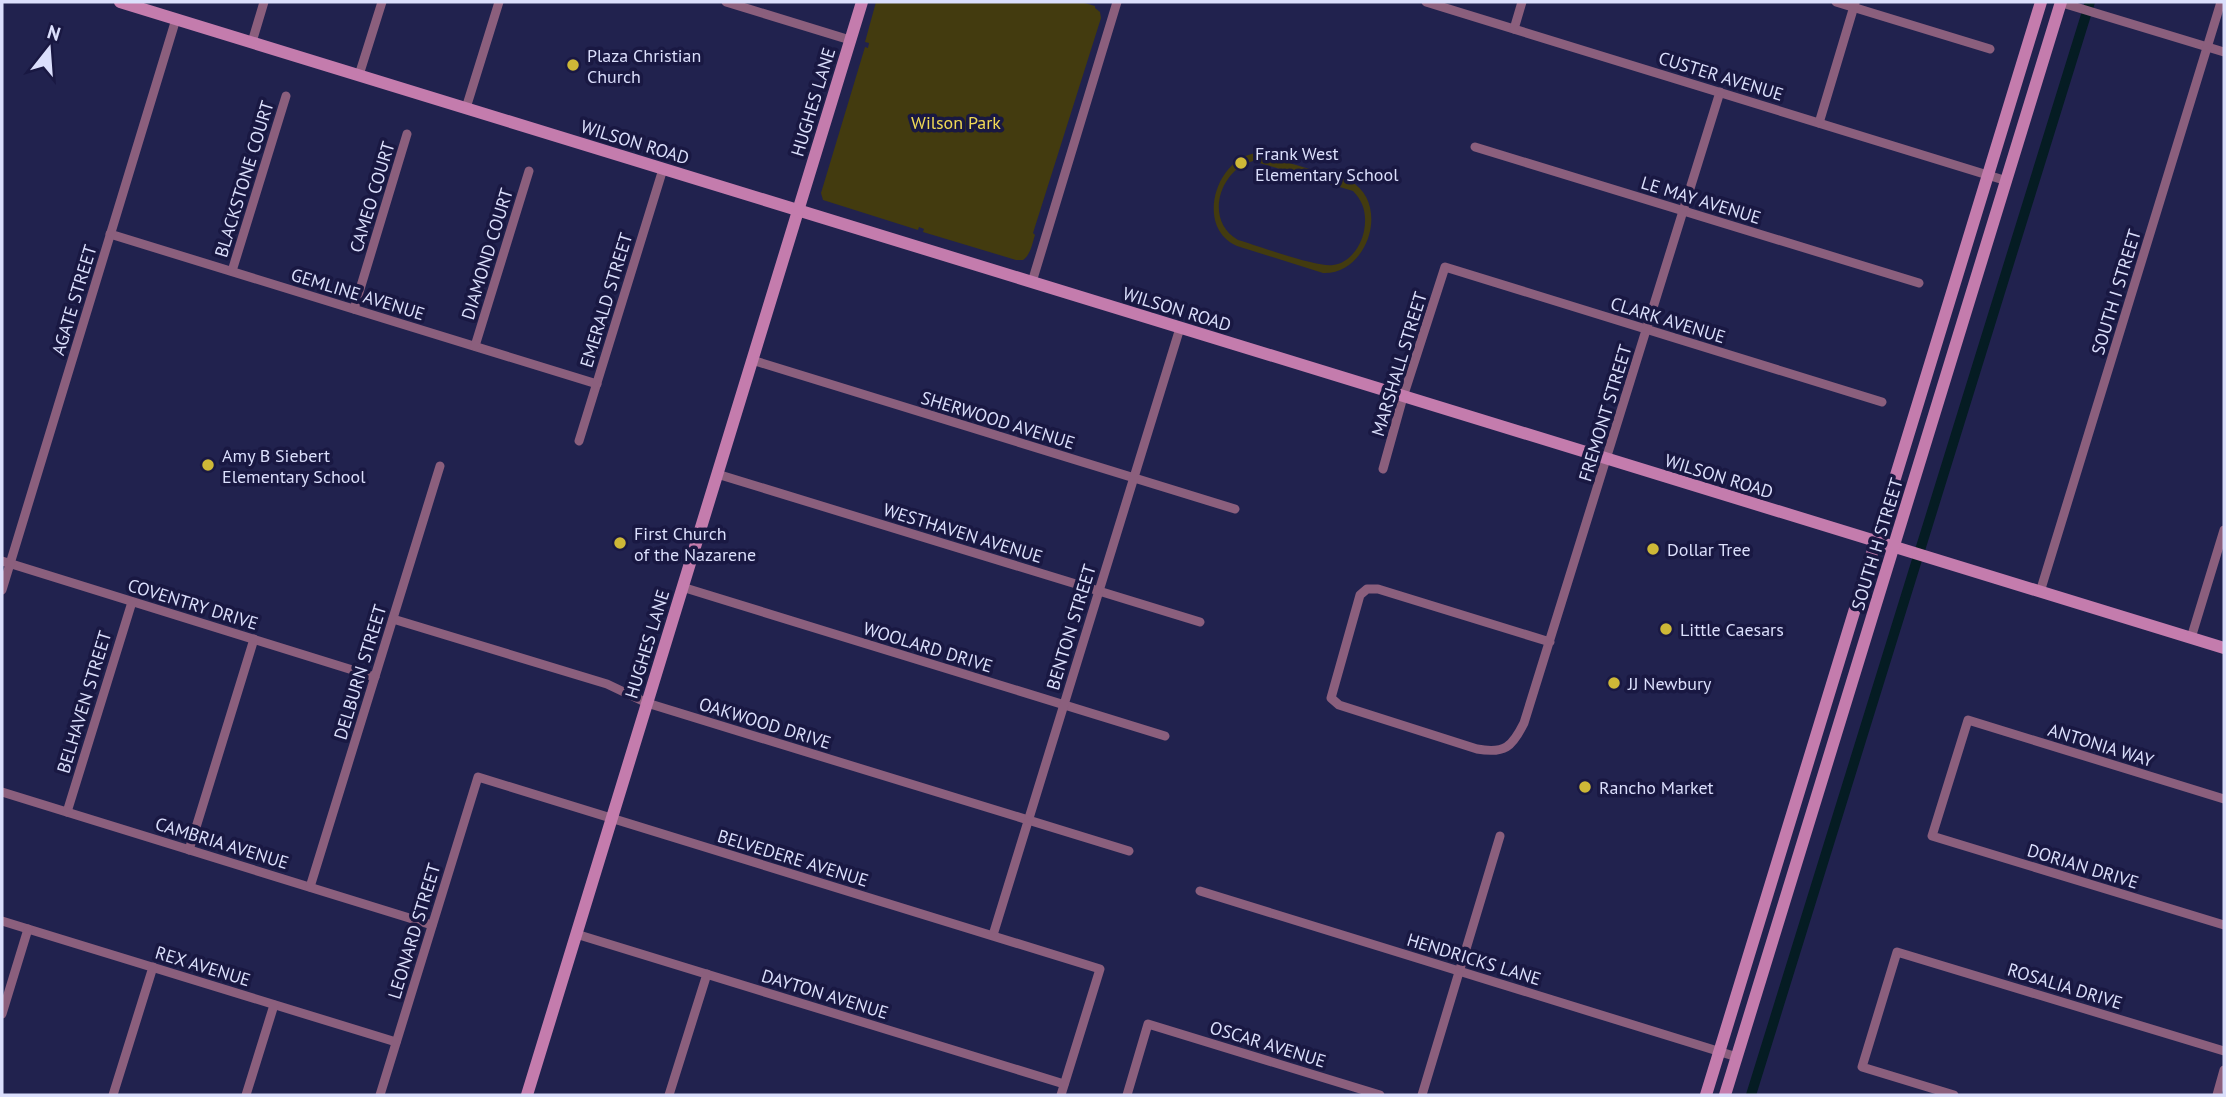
<svg xmlns="http://www.w3.org/2000/svg" width="2226" height="1097" viewBox="0 0 2226 1097" font-family="'PT Sans',sans-serif">
	<rect width="100%" height="100%" fill="#21224e"/>
	<g fill="#433b0f" fill-rule="evenodd">
		<path d="M876,2H1081L1095,6V8L1100,12L1101,18L1033,233L1035,235C1032,244 1031,254 1023,260H1016L923,232L924,229L919,227L918,230L823,200L821,193L865,47L868,48L869,43L865,42Z"/>
		<path d="M1256,153L1350,181C1391,203 1368,275 1323,273L1237,246C1195,228 1215,159 1256,153ZM1253,161L1353,191C1364,202 1367,215 1364,231C1361,246 1350,263 1333,265C1318,268 1256,245 1238,240C1204,221 1219,170 1253,161Z"/>
	</g>
	<g fill="none" stroke-linecap="round" stroke-linejoin="round">
		<path stroke="#051c23" stroke-width="10" d="M1751,1095L2090,2"/>
		<g stroke="#8b5f7d" stroke-width="9">
			<path d="M726,2L850,40"/>
			<path d="M1426,2L2007,181"/>
			<path d="M1836,2L1990,49"/>
			<path d="M2059,2L2224,52"/>
			<path d="M1514,29L1522,2"/>
			<path d="M252,42L264,2"/>
			<path d="M359,75L382,2"/>
			<path d="M466,108L499,2"/>
			<path d="M1819,123L1855,3"/>
			<path d="M1475,147L1919,283"/>
			<path d="M110,234L597,384"/>
			<path d="M232,271L286,96"/>
			<path d="M1032,282L1117,2"/>
			<path d="M354,309L407,134"/>
			<path d="M475,346L529,171"/>
			<path d="M752,360L1235,509"/>
			<path d="M579,441L663,169"/>
			<path d="M1383,469L1403,397L1445,267L1882,402"/>
			<path d="M717,474L1200,622"/>
			<path d="M2,561L375,677"/>
			<path d="M682,587L1165,736"/>
			<path d="M2,590L176,19"/>
			<path d="M2040,592L2221,2"/>
			<path d="M393,619L607,684L647,703L1129,851"/>
			<path d="M2191,638L2224,530"/>
			<path d="M1550,642L1378,589H1367L1360,595L1331,698L1339,705L1477,749C1505,754 1512,747 1524,723L1720,92"/>
			<path d="M2,792L432,925"/>
			<path d="M2224,799L1968,720L1932,836L2224,925"/>
			<path d="M67,812L132,602"/>
			<path d="M189,850L254,639"/>
			<path d="M310,887L440,466"/>
			<path d="M1200,891L1737,1057"/>
			<path d="M2,921L396,1042"/>
			<path d="M576,934L1064,1084"/>
			<path d="M993,935L1180,328"/>
			<path d="M2,1014L28,929"/>
			<path d="M113,1095L153,967"/>
			<path d="M246,1095L274,1005"/>
			<path d="M380,1095L478,777L1100,969L1061,1095"/>
			<path d="M669,1095L707,974"/>
			<path d="M1127,1095L1148,1024L1380,1095"/>
			<path d="M1422,1095L1500,836"/>
			<path d="M1954,1095L1862,1067L1897,952L2224,1051"/>
			<path d="M2217,1095L2224,1070"/>
		</g>
		<g stroke="#c47cad" stroke-width="12">
			<path d="M120,2L2224,648"/>
			<path d="M527,1095L862,2"/>
			<path d="M1706,1095L2041,2"/>
			<path d="M1725,1095L2061,2"/>
		</g>
	</g>
	<g fill="#ceb837" stroke="#191842" stroke-width="2.5">
		<circle cx="573" cy="65" r="7"/>
		<circle cx="1241" cy="163" r="7"/>
		<circle cx="208" cy="465" r="7"/>
		<circle cx="620" cy="543" r="7"/>
		<circle cx="1653" cy="549" r="7"/>
		<circle cx="1666" cy="629" r="7"/>
		<circle cx="1614" cy="683" r="7"/>
		<circle cx="1585" cy="787" r="7"/>
	</g>
	<g text-anchor="middle" dominant-baseline="central" stroke-width="7" stroke-linejoin="round" paint-order="stroke">
		<g font-size="18" fill="#dbdffc" stroke="#191842" text-anchor="start">
			<text x="587" y="55">Plaza Christian<tspan x="587" dy="21">Church</tspan></text>
			<text x="1255" y="153">Frank West<tspan x="1255" dy="21">Elementary School</tspan></text>
			<text x="222" y="455">Amy B Siebert<tspan x="222" dy="21">Elementary School</tspan></text>
			<text x="634" y="533">First Church<tspan x="634" dy="21">of the Nazarene</tspan></text>
			<text x="1667" y="549">Dollar Tree</text>
			<text x="1680" y="629">Little Caesars</text>
			<text x="1628" y="683">JJ Newbury</text>
			<text x="1599" y="787">Rancho Market</text>
		</g>
		<g font-size="18" fill="#dbdffc" stroke="#191842">
			<text transform="translate(1721 76) rotate(17)">CUSTER AVENUE</text>
			<text transform="translate(813 102) rotate(-73)">HUGHES LANE</text>
			<text transform="translate(635 142) rotate(17)">WILSON ROAD</text>
			<text transform="translate(244 179) rotate(-73)">BLACKSTONE COURT</text>
			<text transform="translate(372 197) rotate(-73)">CAMEO COURT</text>
			<text transform="translate(1701 200) rotate(17)">LE MAY AVENUE</text>
			<text transform="translate(487 254) rotate(-73)">DIAMOND COURT</text>
			<text transform="translate(2116 292) rotate(-73)">SOUTH I STREET</text>
			<text transform="translate(358 294) rotate(17)">GEMLINE AVENUE</text>
			<text transform="translate(74 300) rotate(-73)">AGATE STREET</text>
			<text transform="translate(606 300) rotate(-73)">EMERALD STREET</text>
			<text transform="translate(1177 309) rotate(17)">WILSON ROAD</text>
			<text transform="translate(1668 320) rotate(17)">CLARK AVENUE</text>
			<text transform="translate(1399 364) rotate(-73)">MARSHALL STREET</text>
			<text transform="translate(1605 413) rotate(-73)">FREMONT STREET</text>
			<text transform="translate(998 420) rotate(17)">SHERWOOD AVENUE</text>
			<text transform="translate(1719 476) rotate(17)">WILSON ROAD</text>
			<text transform="translate(963 533) rotate(17)">WESTHAVEN AVENUE</text>
			<text transform="translate(1877 544) rotate(-73)">SOUTH H STREET</text>
			<text transform="translate(193 604) rotate(17)">COVENTRY DRIVE</text>
			<text transform="translate(1071 627) rotate(-73)">BENTON STREET</text>
			<text transform="translate(647 644) rotate(-73)">HUGHES LANE</text>
			<text transform="translate(928 647) rotate(17)">WOOLARD DRIVE</text>
			<text transform="translate(360 672) rotate(-73)">DELBURN STREET</text>
			<text transform="translate(84 702) rotate(-73)">BELHAVEN STREET</text>
			<text transform="translate(765 723) rotate(17)">OAKWOOD DRIVE</text>
			<text transform="translate(2101 745) rotate(17)">ANTONIA WAY</text>
			<text transform="translate(222 843) rotate(17)">CAMBRIA AVENUE</text>
			<text transform="translate(793 858) rotate(17)">BELVEDERE AVENUE</text>
			<text transform="translate(2083 866) rotate(17)">DORIAN DRIVE</text>
			<text transform="translate(414 931) rotate(-73)">LEONARD STREET</text>
			<text transform="translate(1474 959) rotate(17)">HENDRICKS LANE</text>
			<text transform="translate(203 966) rotate(17)">REX AVENUE</text>
			<text transform="translate(2065 986) rotate(17)">ROSALIA DRIVE</text>
			<text transform="translate(825 994) rotate(17)">DAYTON AVENUE</text>
			<text transform="translate(1268 1044) rotate(17)">OSCAR AVENUE</text>
		</g>
		<g font-size="18" fill="#f1da55" stroke="#191842">
			<text x="956" y="122">Wilson Park</text>
		</g>
	</g>
	<rect width="2226" height="1097" fill="none" stroke="#dbdffc" stroke-width="7"/>
	<g transform="translate(49 49) rotate(17)" stroke="#191842" stroke-width="5" paint-order="stroke">
	<path d="M0-5L12 26L0 18L-12 26Z" fill="#dbdffc"/>
	<text y="-10" font-size="19" font-weight="bold" text-anchor="middle" fill="#dbdffc">N</text>
	</g>
</svg>
